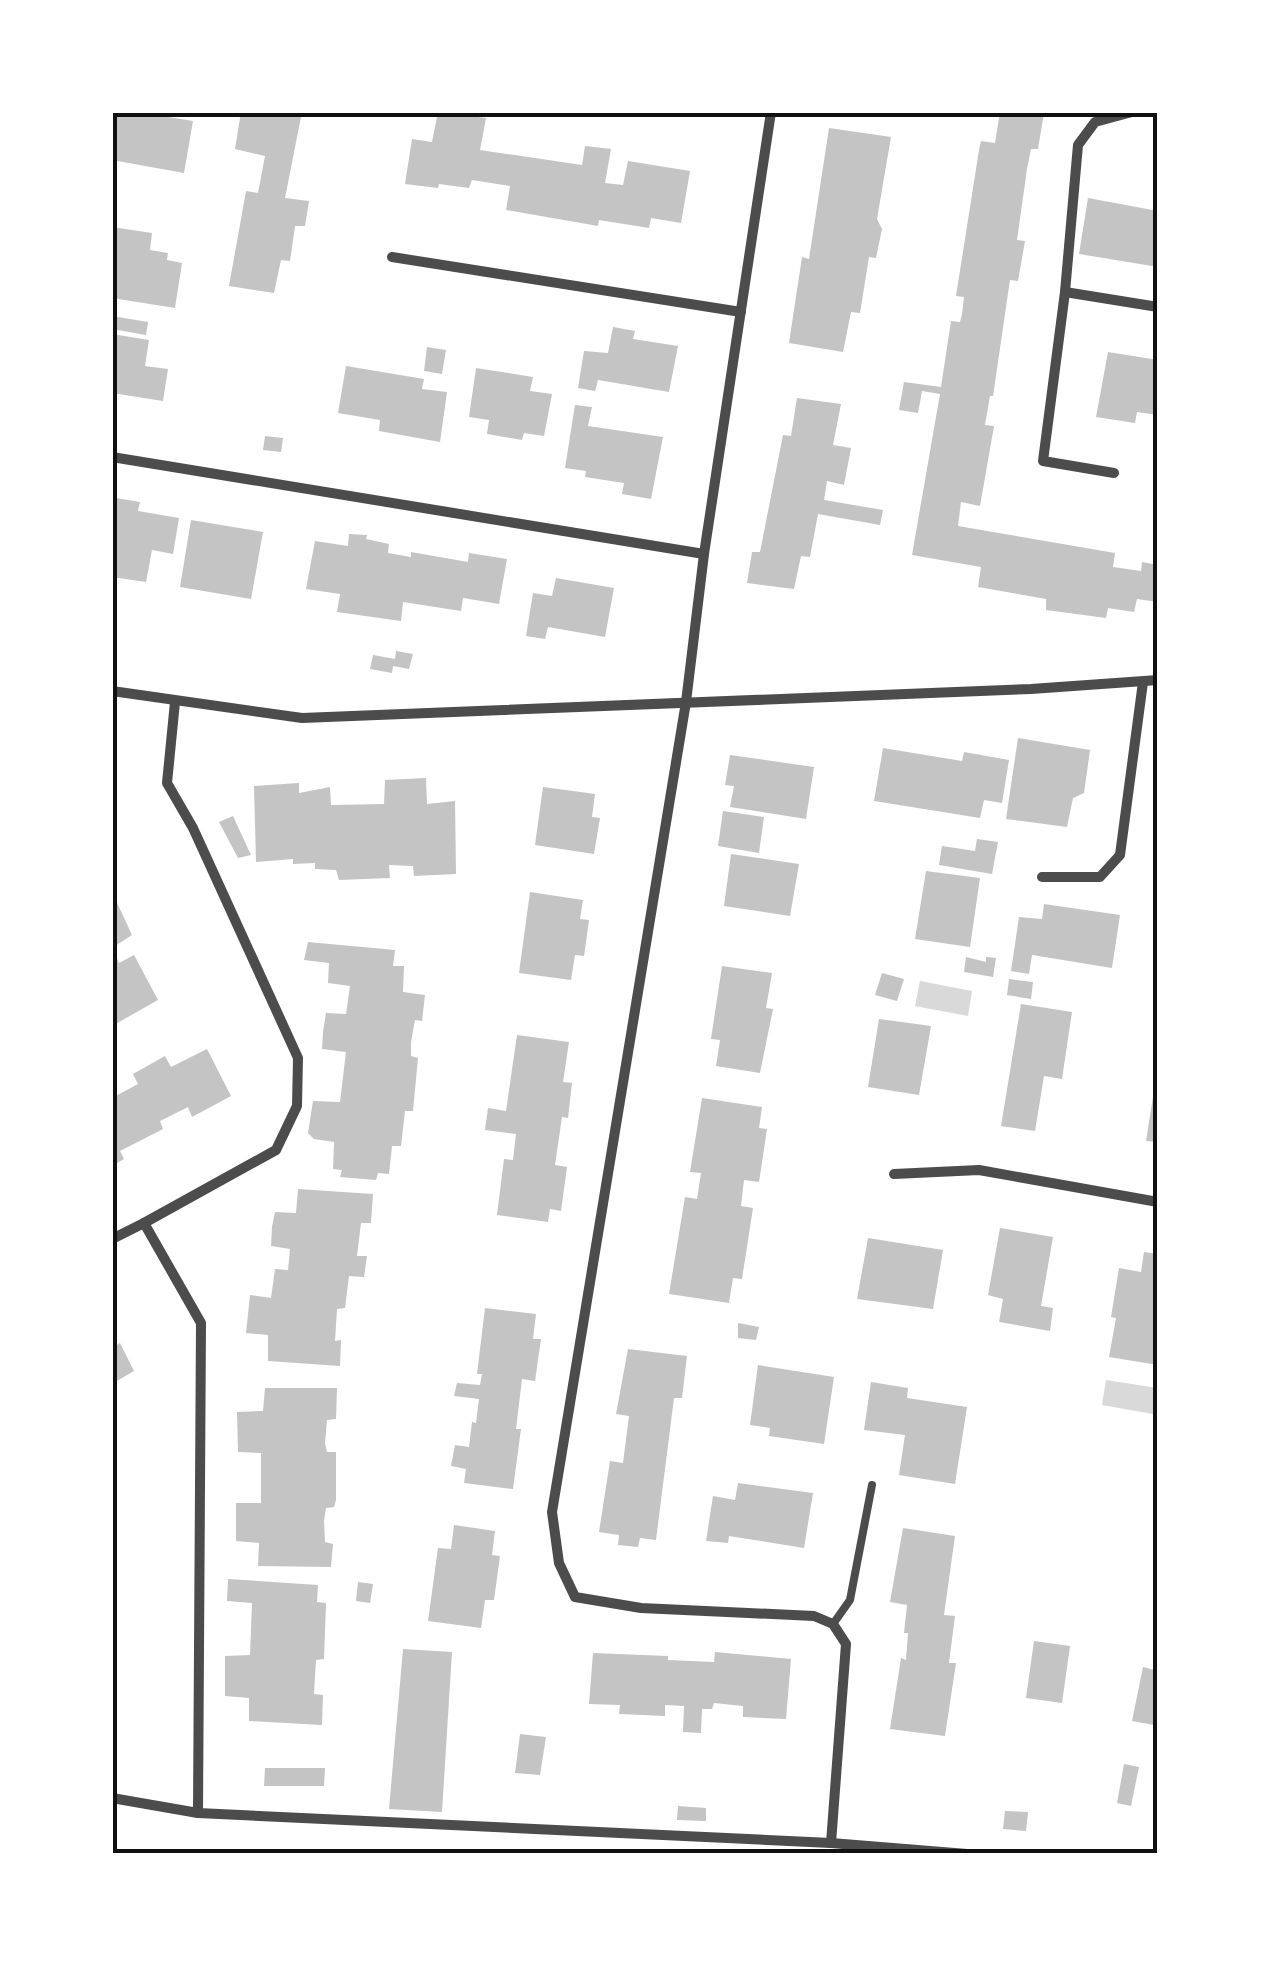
<svg xmlns="http://www.w3.org/2000/svg" width="1270" height="1966" viewBox="0 0 1270 1966" font-family="'Roboto Condensed',sans-serif">
	<rect width="100%" height="100%" fill="#fff"/>
	<g fill="#d9d9d9">
		<path d="M920,981L972,991L968,1016L915,1006Z"/>
		<path d="M1106,1380L1157,1388L1153,1414L1102,1405Z"/>
	</g>
	<g fill="#c4c4c4">
		<path d="M112,112H137L193,121L184,173L112,160Z"/>
		<path d="M241,112H302L285,198L309,201L305,226H295L290,261L281,260L274,293L229,286L246,191L258,193L265,156L235,149Z"/>
		<path d="M438,112L486,118L480,150L582,165L585,146L611,149L605,183L623,185L628,161L690,171L681,223L651,218L649,228L599,220L598,226L506,210L510,186L472,180L469,188L439,184L438,188L405,184L412,139L432,142Z"/>
		<path d="M1000,112L1044,113L1038,149H1031L1027,169L1017,240L1025,241L1018,281L1010,280L993,396H990L985,425L994,426L980,506L961,502L958,526L1115,553L1113,567L1141,571L1142,562L1158,565V602L1137,599L1134,612L1108,608L1106,618L1046,610V599L978,587L981,567L912,555L940,394L922,391L918,413L899,410L904,382L941,387L951,321L960,322L962,314L964,297L956,296L979,150L981,141L995,143Z"/>
		<path d="M829,128L891,137L877,219L882,229L876,258L869,257L860,313L851,312L843,352L789,343L802,257L809,259Z"/>
		<path d="M1088,198L1158,211V267L1079,254Z"/>
		<path d="M112,227L152,233L150,250L168,253L167,260L182,263L175,308L112,298Z"/>
		<path d="M112,316L148,322L146,335L112,329Z"/>
		<path d="M613,327L635,331L633,339L678,346L669,392L598,380L595,391L578,388L584,351L608,353Z"/>
		<path d="M112,334L149,340L145,366L168,369L163,401L112,393Z"/>
		<path d="M427,347L446,350L442,374L424,371Z"/>
		<path d="M1108,352L1158,360V415L1137,412L1135,423L1096,417Z"/>
		<path d="M346,366L424,379L422,389L447,392L440,442L379,431L380,420L338,413Z"/>
		<path d="M476,368L533,377L530,391L552,394L544,436L524,433L522,440L487,434L489,420L469,417Z"/>
		<path d="M797,398L841,404L833,445L851,448L844,485L827,481L824,500L883,510L880,525L818,514L810,557L801,556L794,589L747,583L752,552H760L783,435L791,436Z"/>
		<path d="M575,405L592,407L588,426L663,437L651,499L622,494L624,483L585,477L586,471L565,468Z"/>
		<path d="M265,436L283,438L281,452L263,450Z"/>
		<path d="M116,498L140,502L138,511L179,518L173,554L152,550L146,582L112,577V517Z"/>
		<path d="M191,520L263,532L251,599L180,587Z"/>
		<path d="M349,534L367,535L366,539L389,544L388,553L411,557V552L468,562L469,553L507,559L499,604L463,598L461,611L403,602L401,621L337,612L340,594L306,589L315,541L348,546Z"/>
		<path d="M556,578L614,588L605,637L548,627L545,639L526,636L533,593L552,596Z"/>
		<path d="M396,651L413,654L409,669L393,666L392,673L370,669L373,655L395,659Z"/>
		<path d="M1018,738L1090,750L1084,793L1073,798L1067,827L1006,819Z"/>
		<path d="M883,748L962,761L964,752L1009,760L1002,803L984,800L980,818L874,801Z"/>
		<path d="M730,755L814,767L806,819L730,807L734,786L725,785Z"/>
		<path d="M426,778L427,804L455,801L456,874L414,876L413,866L389,865L390,878L339,880L336,870L315,869V863L293,864V859L256,862L254,786L299,783V793L330,787L331,805L384,804L385,780Z"/>
		<path d="M543,787L595,794L592,817L600,818L594,854L535,845Z"/>
		<path d="M723,811L764,817L759,853L718,846Z"/>
		<path d="M233,816L251,855L238,858L219,822Z"/>
		<path d="M977,839L998,842L992,874L939,865L942,846L975,851Z"/>
		<path d="M731,854L799,864L790,916L724,906Z"/>
		<path d="M926,871L980,878L970,947L915,939Z"/>
		<path d="M112,892L132,935L112,948Z"/>
		<path d="M530,892L583,900L580,919L589,920L584,956L575,955L571,980L519,973Z"/>
		<path d="M1044,904L1120,915L1112,968L1032,955L1029,974L1011,971L1019,917L1042,919Z"/>
		<path d="M308,942L395,950L393,966H404L403,992L425,995L422,1021L415,1020L411,1042V1056L418,1058L413,1111H405L401,1146H392L389,1174L378,1173L376,1180L340,1177L342,1170L333,1169L334,1142L314,1139L308,1133L313,1101L340,1102L346,1052L322,1049L323,1032L326,1013L346,1014L350,986L328,983L329,963L304,960Z"/>
		<path d="M112,948L119,963L134,955L158,1000L112,1026Z"/>
		<path d="M966,957L986,962V957L996,958L993,977L964,972Z"/>
		<path d="M722,966L772,973L766,1008L773,1009L760,1073L716,1066L720,1040L711,1039Z"/>
		<path d="M882,973L904,979L897,1001L875,995Z"/>
		<path d="M1009,979L1033,982L1031,999L1007,995Z"/>
		<path d="M1021,1004L1072,1012L1062,1079L1044,1076L1035,1131L1001,1126Z"/>
		<path d="M879,1019L931,1026L919,1095L868,1087Z"/>
		<path d="M517,1035L569,1042L563,1082L572,1083L568,1118L562,1117L555,1165L567,1167L561,1211L550,1209L548,1222L497,1215L504,1159L513,1160L516,1134L485,1130L488,1108L506,1111Z"/>
		<path d="M207,1049L231,1096L192,1117L188,1107L160,1121L163,1129L120,1151L124,1159L112,1166V1098L138,1084L133,1074L165,1056L171,1067Z"/>
		<path d="M1155,1084H1158V1142L1146,1141Z"/>
		<path d="M702,1098L762,1107L759,1128L767,1129L759,1182L744,1180L741,1206L753,1208L742,1279L733,1278L729,1303L669,1294L685,1197L697,1199L701,1173L690,1172Z"/>
		<path d="M298,1189L373,1194L371,1223H361L357,1256H367L364,1277L349,1276L345,1308L337,1309L335,1341L341,1340L340,1366L268,1361V1335L246,1333L250,1295L271,1298L275,1269L288,1270L290,1249L271,1246L272,1227L275,1212L296,1213Z"/>
		<path d="M1000,1228L1053,1237L1041,1306L1053,1308L1050,1331L999,1322L1003,1299L988,1295Z"/>
		<path d="M868,1238L943,1250L933,1309L857,1299Z"/>
		<path d="M1144,1252L1158,1254V1365L1109,1357L1116,1318L1111,1317L1119,1268L1141,1272Z"/>
		<path d="M485,1308L536,1314L533,1339H541L535,1381L522,1379L516,1429H521L513,1489L464,1483L466,1469L451,1466L455,1445L469,1447L472,1422L476,1423L479,1399L454,1396L457,1383L480,1385L482,1374H477Z"/>
		<path d="M738,1323L759,1327L756,1340L738,1338Z"/>
		<path d="M120,1343L134,1371L115,1382L112,1348Z"/>
		<path d="M628,1349L687,1356L682,1398H674L656,1540L640,1538L638,1547L618,1545L619,1535L599,1532L610,1461L623,1463L629,1416L616,1414Z"/>
		<path d="M758,1365L834,1377L824,1444L769,1436L770,1428L750,1425Z"/>
		<path d="M871,1382L908,1388L907,1398L967,1407L955,1484L899,1475L905,1435L864,1430Z"/>
		<path d="M265,1388H337L336,1419L327,1420L325,1443L327,1452H336V1500L334,1507L326,1508L324,1521L325,1542L333,1544L331,1567L258,1566L259,1543L236,1541V1503H261V1453L238,1452L237,1412L263,1411Z"/>
		<path d="M738,1483L813,1493L804,1548L729,1536L728,1543L706,1541L713,1496L735,1500Z"/>
		<path d="M454,1525L495,1531L492,1555L500,1556L494,1600H485L481,1628L428,1621L438,1548L451,1549Z"/>
		<path d="M903,1528L955,1536L944,1615L955,1616L949,1663H956L945,1736L890,1729L901,1658L906,1660L908,1633H904L907,1605L890,1602Z"/>
		<path d="M228,1579L318,1585L317,1602L326,1603L324,1659L316,1660L314,1694L323,1695L322,1725L249,1721V1698L225,1696V1656L250,1655L252,1603L227,1601Z"/>
		<path d="M358,1582L373,1584L370,1603L356,1601Z"/>
		<path d="M1034,1641L1070,1646L1062,1703L1026,1698Z"/>
		<path d="M403,1649L452,1652L442,1812L389,1809Z"/>
		<path d="M715,1652L791,1659L786,1719L743,1717V1706L714,1703L712,1709H702L701,1733L683,1732L684,1706L665,1705V1716L619,1714L620,1705L589,1704L593,1653L668,1656V1660L714,1662Z"/>
		<path d="M1143,1667L1158,1671V1712L1154,1725L1132,1721Z"/>
		<path d="M520,1734L546,1737L540,1775L515,1773Z"/>
		<path d="M1124,1764L1139,1767L1131,1806L1117,1803Z"/>
		<path d="M265,1768H325L324,1786H264Z"/>
		<path d="M678,1806L706,1808V1821L677,1820Z"/>
		<path d="M1005,1811L1028,1812L1026,1831L1003,1829Z"/>
	</g>
	<g fill="none" stroke-linecap="round" stroke-linejoin="round">
		<path stroke="#4c4c4c" stroke-width="8" d="M833,1624L850,1600L872,1485"/>
		<g stroke="#4c4c4c" stroke-width="10">
			<path d="M771,112L704,554L686,702L552,1512L559,1563L575,1597L641,1608L814,1616L833,1624L846,1644L831,1843"/>
			<path d="M392,257L741,312"/>
			<path d="M1065,292L1158,307"/>
			<path d="M112,457L704,554"/>
			<path d="M1114,473L1043,461L1065,292L1078,145L1095,122L1132,112"/>
			<path d="M112,691L302,718L1031,689L1158,680"/>
			<path d="M175,702L167,783L193,828L298,1058L297,1106L276,1150L144,1223L201,1323L198,1813"/>
			<path d="M1042,877H1100L1120,855L1143,682"/>
			<path d="M894,1174L979,1170L1158,1202"/>
			<path d="M112,1239L144,1223"/>
			<path d="M112,1798L198,1813L831,1843L967,1854"/>
		</g>
	</g>
	<rect width="1270" height="1966" fill="none" stroke="#ffffff" stroke-width="230"/>
	<rect x="115" y="115" width="1040" height="1736" fill="none" stroke="#111" stroke-width="4"/>
</svg>
